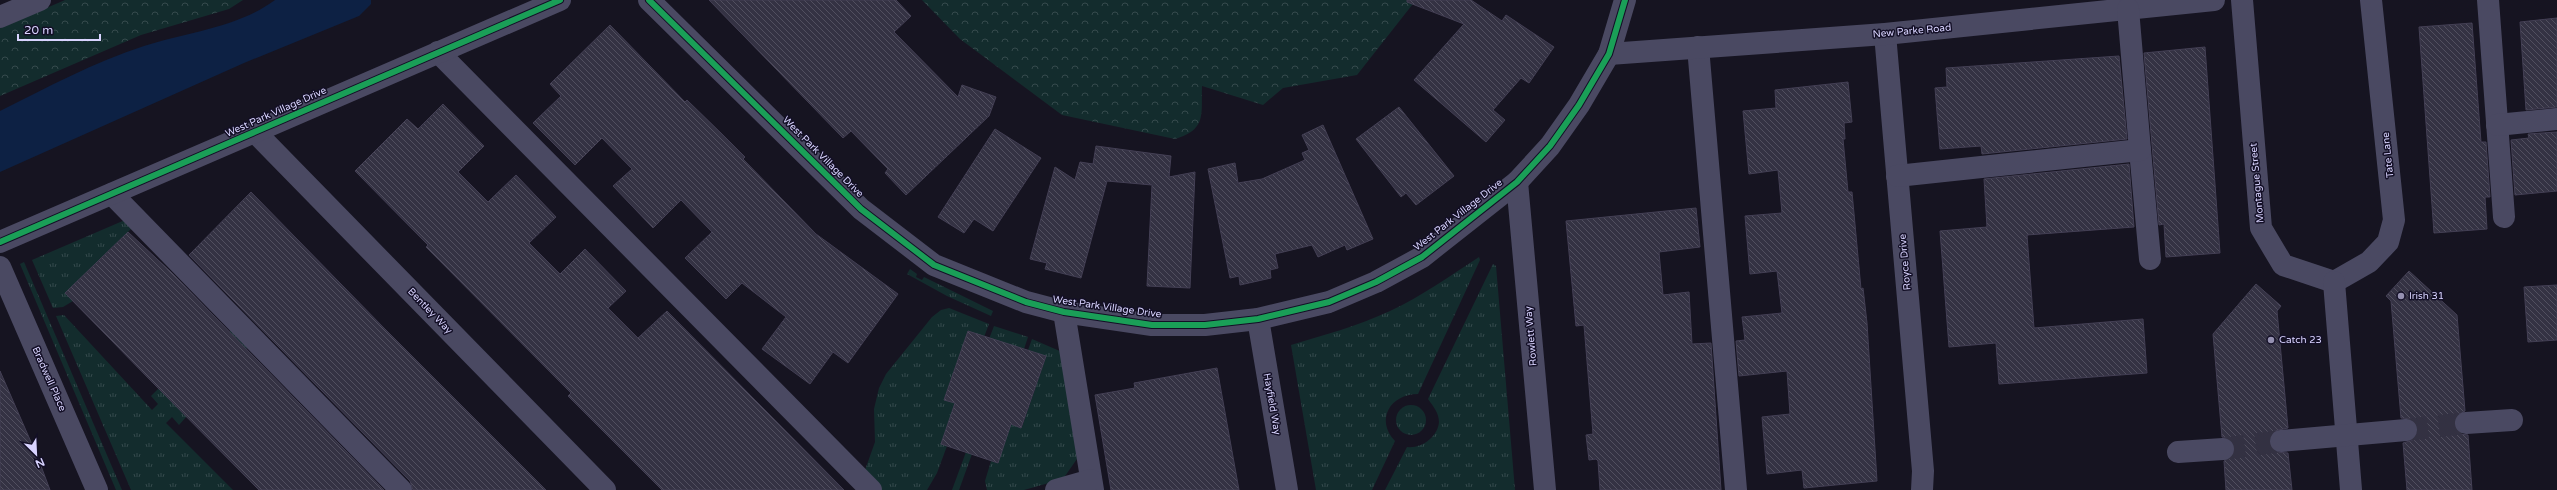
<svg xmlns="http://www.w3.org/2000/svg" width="2557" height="490" viewBox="0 0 2557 490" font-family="'Varela Round',sans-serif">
	<defs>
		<pattern id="grass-tufts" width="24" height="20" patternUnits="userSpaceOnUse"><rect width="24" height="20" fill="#132c2d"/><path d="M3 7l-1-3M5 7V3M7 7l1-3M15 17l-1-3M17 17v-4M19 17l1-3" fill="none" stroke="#354a4c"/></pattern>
		<pattern id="forest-crowns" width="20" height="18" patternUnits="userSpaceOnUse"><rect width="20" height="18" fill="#132c2d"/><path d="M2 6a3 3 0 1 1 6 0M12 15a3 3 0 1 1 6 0" fill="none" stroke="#354a4c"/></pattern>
		<pattern id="building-back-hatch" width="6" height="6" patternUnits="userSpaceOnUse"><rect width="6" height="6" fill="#343243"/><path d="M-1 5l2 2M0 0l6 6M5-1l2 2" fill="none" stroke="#514f5f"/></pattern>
	</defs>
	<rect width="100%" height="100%" fill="#161421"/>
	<g fill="url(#grass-tufts)">
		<path d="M125,220L133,227L65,293L73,301L63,307L53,308L32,260Z"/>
		<path d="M1479,257L1480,260L1418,394C1390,394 1375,420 1395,441L1372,490H1316L1291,345C1324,335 1358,326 1390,311C1422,296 1450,276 1479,257Z"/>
		<path d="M24,262L122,490H116L20,264Z"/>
		<path d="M1493,264L1496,266L1515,490H1385L1407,447C1421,449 1438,437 1439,422C1439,413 1433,406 1428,399Z"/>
		<path d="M910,269L917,274L916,277L922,280L924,277L993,311L991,316L947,296L907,274Z"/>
		<path d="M949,308L989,324L984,337L968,331L944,399L955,403L941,444L947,446L937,473L927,490H880L864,473L875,442L874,409L879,388L886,374L932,317L941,310Z"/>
		<path d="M64,315L152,410L158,404L151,396L159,388L165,395L232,329L249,346L179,425L172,417L166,423L233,490H131L56,316Z"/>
		<path d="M994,326L1028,337L1024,349L1021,348L1015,363L989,339Z"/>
		<path d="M1032,339L1062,352L1079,456L1063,479L1024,490H987L985,481L991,461L998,463L1011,424L1022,427L1046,357L1028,350Z"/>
		<circle cx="1411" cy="420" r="15"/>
		<path d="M966,452L972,454L959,490H952Z"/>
	</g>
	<g fill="url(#forest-crowns)">
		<path d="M65,0H243L229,9L141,35L0,96V28Z"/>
		<path d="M922,0H1416L1357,75L1283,88L1263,105L1202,86C1201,115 1207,129 1175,139L1062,115L960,39Z"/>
	</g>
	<path fill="#0d2144" d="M275,0H371V4L359,16L244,63L0,172V111C46,88 94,62 144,46C187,32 237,28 275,0Z"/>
	<g fill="url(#building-back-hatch)" stroke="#433f54">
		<path d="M709,0H896L911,16L894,32L958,97L962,85L996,97L989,116L906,195L885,173L888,169L851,131L843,138Z"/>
		<path d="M1407,0H1471L1502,21L1506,15L1554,47L1529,83L1521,78L1493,110L1505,120L1486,142L1414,80L1464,24L1407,2Z"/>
		<path d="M2557,18V107L2526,110L2520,22Z"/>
		<path d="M2472,23L2481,142H2486L2490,197H2485L2487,229L2434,233L2419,27Z"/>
		<path d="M610,25L685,102L687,100L725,137L745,157L743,159L816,234L898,294L848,363L833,352L810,384L762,349L786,317L742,283L726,299L685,258L712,232L681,200L653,228L613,186L632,169L602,138L575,165L533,123L561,96L550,84Z"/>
		<path d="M2205,47L2220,253L2166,257L2164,224L2159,225L2144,53Z"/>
		<path d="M2119,56L2127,139L1982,154L1981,146L1940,149L1935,88L1947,87L1946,68Z"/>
		<path d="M1848,82L1852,122L1844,123L1845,139H1843L1848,192H1852L1861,289L1863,288L1867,323L1877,481L1804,488L1802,470L1767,474L1762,417L1790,414L1787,371L1739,376L1736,341L1745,340L1742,317L1782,313L1777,271L1750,274L1745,216L1782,213L1778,170L1749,174L1743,111L1776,108L1775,90Z"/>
		<path d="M443,104L484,146L458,172L488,202L516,175L556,217L529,243L560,274L585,249L626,291L608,308L638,338L667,311L844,490H662L568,396L571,393L426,247L428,245L355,171L407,119L418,129Z"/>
		<path d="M1399,107L1454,176L1416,205L1406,193L1401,197L1356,139Z"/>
		<path d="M1323,125L1373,239L1347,250L1345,245L1318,257L1312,245L1275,254L1278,268L1270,270L1271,278L1240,285L1239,276L1230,278L1208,169L1235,163L1238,183L1262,179L1305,160L1302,153L1309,150L1302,135Z"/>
		<path d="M995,129L1041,158L993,231L974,219L964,233L938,217Z"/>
		<path d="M2557,132V191L2515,195L2511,140L2529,138L2528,134Z"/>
		<path d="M1096,146L1171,156L1169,177L1195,172L1190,288L1147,286L1152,185L1107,181L1081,278L1045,269L1047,263L1030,259L1055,167L1075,180L1080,162L1093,164Z"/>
		<path d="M2129,164L2134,227L2027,235L2034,328L2143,319L2147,373L1999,384L1996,343L1949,347L1940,231L1987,227L1984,179Z"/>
		<path d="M251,192L385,329L546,490H413L410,481L189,255Z"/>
		<path d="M1696,208L1700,247L1659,252L1663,295L1689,292L1692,344L1711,343L1721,490H1600L1598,461L1596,459L1589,460L1586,435L1593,434L1584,325L1576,326L1566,221Z"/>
		<path d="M128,232L171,272L384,490H259L154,384L65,293Z"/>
		<path d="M2409,271L2457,315L2465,411L2455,417L2454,424L2460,434L2468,435L2472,490H2407L2403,443L2413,440L2418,429L2412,419L2401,418L2391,301L2386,296Z"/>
		<path d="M2256,284L2281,306L2277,311L2288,428L2274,431L2269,442L2275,452L2288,453L2292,490H2226L2224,461L2234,455L2235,448L2229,438L2222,437L2213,334Z"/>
		<path d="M2557,285V340L2528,342L2524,287Z"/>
		<path d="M968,331L1046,356L1021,428L1011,424L998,463L941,444L955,403L944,400Z"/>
		<path d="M1217,368L1239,490H1111L1095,395L1135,388L1134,383Z"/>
		<path d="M0,371L38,458L50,490H0Z"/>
	</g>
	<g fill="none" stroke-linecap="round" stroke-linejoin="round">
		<g stroke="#333142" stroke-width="22" stroke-dasharray="22 11" stroke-linecap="butt">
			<path d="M2406,430L2466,423"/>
			<path d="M2223,449L2281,441"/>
		</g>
		<g stroke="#4a4962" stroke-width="22">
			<path d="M649,0L861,209L934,265L1026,302L1064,312L1152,325H1205L1258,319L1329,302L1376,282L1422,257L1517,182L1550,146L1579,105L1609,54L1625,0"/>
			<path d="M2242,0L2261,228L2283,265L2334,282"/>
			<path d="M2488,0L2504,217"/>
			<path d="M0,17L40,0"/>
			<path d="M1885,34L1923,471L1922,490"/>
			<path d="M1698,47L1736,490"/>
			<path d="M438,52L871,490"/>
			<path d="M1609,54L1885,34L2214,0"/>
			<path d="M2497,125L2557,119"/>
			<path d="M255,132L605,490"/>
			<path d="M2140,150L2150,259"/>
			<path d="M1897,176L2140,150L2128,9"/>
			<path d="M1517,182L1545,490"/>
			<path d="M112,194L401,490"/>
			<path d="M0,242L560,0"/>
			<path d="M0,267L97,490"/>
			<path d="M2334,282L2369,262L2388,242L2394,220L2371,0"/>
			<path d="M2334,282L2351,490"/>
			<path d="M1064,312L1093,490"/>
			<path d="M1258,319L1287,490"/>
			<path d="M2466,423L2512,420"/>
			<path d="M2281,441L2406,430"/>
			<path d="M2178,452L2223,449"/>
			<path d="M1056,490L1091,480"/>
		</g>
		<defs>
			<g id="cycleway">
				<path d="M649,0L861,209L934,265L1026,302L1064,312L1152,325H1205L1258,319L1329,302L1376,282L1422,257L1517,182L1550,146L1579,105L1609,54L1625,0"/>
				<path d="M0,242L560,0"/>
			</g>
		</defs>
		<use href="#cycleway" stroke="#130f26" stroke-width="8"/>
		<use href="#cycleway" stroke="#1a9f57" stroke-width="6"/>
	</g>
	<g fill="#9591b1" stroke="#130f26" stroke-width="1.5">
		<circle cx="2401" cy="296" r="4"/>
		<circle cx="2271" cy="340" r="4"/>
	</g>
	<g text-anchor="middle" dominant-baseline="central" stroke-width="3" stroke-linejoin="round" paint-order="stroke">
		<g font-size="10" fill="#d9d4ff" stroke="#130f26">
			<text transform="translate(1912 31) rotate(-5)">New Parke Road</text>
			<text transform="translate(276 112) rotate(-24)">West Park Village Drive</text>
			<text transform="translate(2388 155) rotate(-96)">Tate Lane</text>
			<text transform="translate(823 157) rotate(45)">West Park Village Drive</text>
			<text transform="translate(2257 183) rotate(-95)">Montague Street</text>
			<text transform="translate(1458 215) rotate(-38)">West Park Village Drive</text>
			<text transform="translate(1905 262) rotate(-95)">Royce Drive</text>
			<text transform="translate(1107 307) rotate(8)">West Park Village Drive</text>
			<text transform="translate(430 311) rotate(46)">Bentley Way</text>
			<text transform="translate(1531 336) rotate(-95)">Rowlett Way</text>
			<text transform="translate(49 379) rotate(66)">Bradwell Place</text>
			<text transform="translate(1272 404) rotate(80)">Hayfield Way</text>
		</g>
		<g font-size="10" fill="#d9d4ff" stroke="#130f26" text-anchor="start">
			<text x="2409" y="296">Irish 31</text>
			<text x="2279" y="340">Catch 23</text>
		</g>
	</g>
	<g transform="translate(36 454) rotate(156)" stroke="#130f26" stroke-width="3" paint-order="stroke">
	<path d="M0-3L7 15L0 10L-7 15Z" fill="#d9d4ff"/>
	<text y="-6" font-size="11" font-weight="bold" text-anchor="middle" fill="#d9d4ff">N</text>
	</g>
	<path d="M18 34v6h82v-6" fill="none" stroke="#d9d4ff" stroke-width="2"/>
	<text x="24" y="34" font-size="12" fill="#d9d4ff" stroke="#130f26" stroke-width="3" paint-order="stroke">20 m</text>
</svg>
